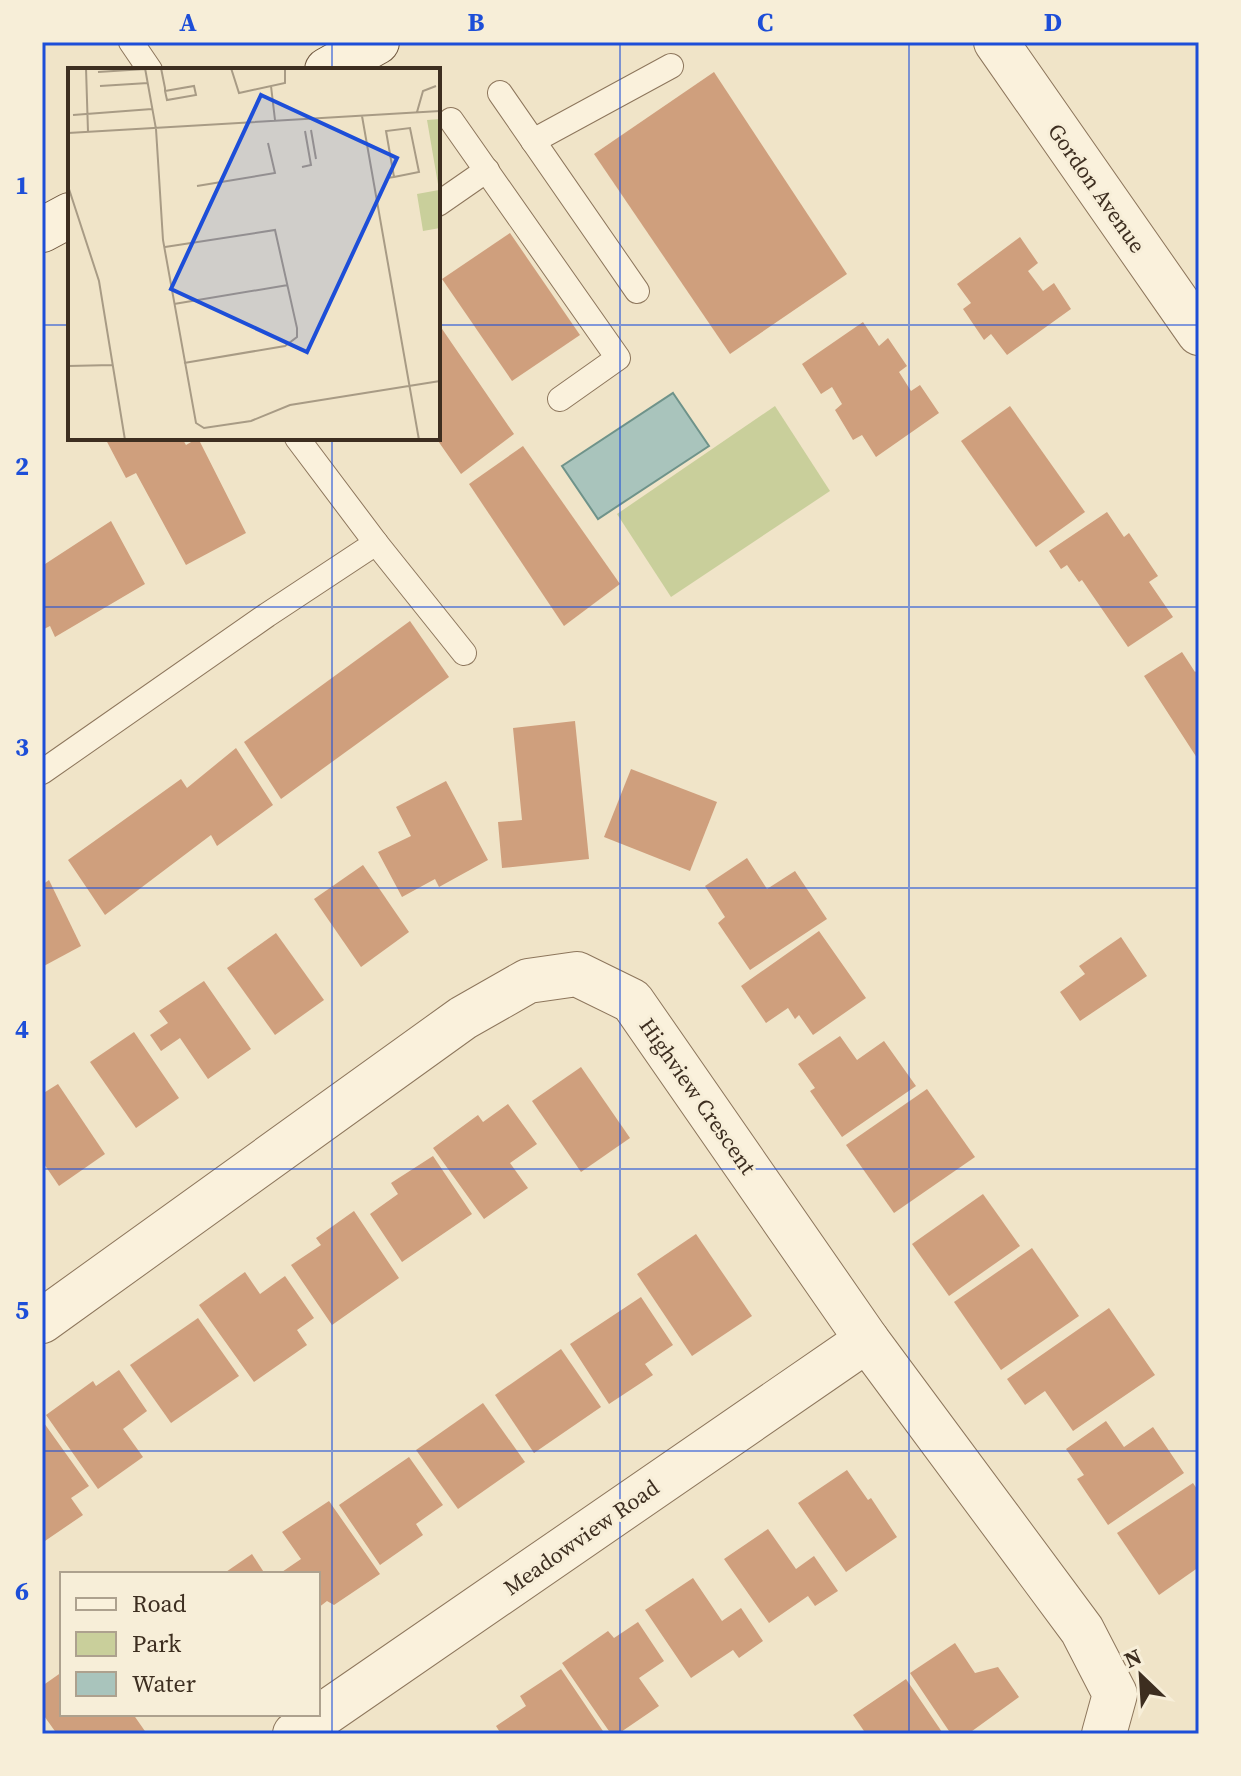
<svg xmlns="http://www.w3.org/2000/svg" width="1241" height="1776" viewBox="0 0 1241 1776" font-family="'Source Serif 4',serif">
	<rect width="100%" height="100%" fill="#f0e4c8"/>
	<path fill="#c9cf9b" d="M775,406L830,491L671,597L617,514Z"/>
	<path fill="#a9c4bc" stroke="#6f938a" stroke-width="2" d="M673,393L709,446L598,519L562,466Z"/>
	<g fill="#cf9f7d">
		<path d="M714,72L847,274L730,354L594,154Z"/>
		<path d="M510,233L580,335L512,381L442,279Z"/>
		<path d="M1020,237L1038,263L1028,271L1043,291L1054,283L1071,309L1007,355L991,334L984,340L963,309L971,303L957,284Z"/>
		<path d="M863,322L879,346L888,338L907,366L899,372L911,391L920,385L939,413L876,457L862,435L853,440L835,410L842,404L832,387L821,394L802,364Z"/>
		<path d="M438,323L514,434L461,474L436,438H438Z"/>
		<path d="M1010,406L1085,512L1036,547L961,441Z"/>
		<path d="M105,438H182L186,445L198,438L246,533L186,565L136,473L126,478Z"/>
		<path d="M523,446L620,584L564,626L469,484Z"/>
		<path d="M1107,512L1124,537L1129,533L1158,576L1149,582L1173,617L1128,647L1082,580L1079,582L1067,565L1061,569L1049,551Z"/>
		<path d="M111,521L145,584L55,637L50,626L42,630V566Z"/>
		<path d="M410,621L449,677L281,799L244,742Z"/>
		<path d="M1182,652L1195,672L1199,669V761L1144,676Z"/>
		<path d="M575,721L589,859L502,868L498,822L522,820L513,728Z"/>
		<path d="M236,748L273,805L217,846L211,835L105,915L68,860L181,779L187,788Z"/>
		<path d="M631,769L717,802L690,871L604,837Z"/>
		<path d="M446,781L488,860L439,887L435,879L402,897L378,852L411,836L396,807Z"/>
		<path d="M747,858L767,889L795,871L827,919L750,970L718,923L725,917L705,886Z"/>
		<path d="M363,865L409,932L361,967L314,899Z"/>
		<path d="M49,880L81,946L42,967V885Z"/>
		<path d="M819,931L866,998L813,1035L799,1015L795,1019L788,1008L766,1023L741,986Z"/>
		<path d="M276,933L324,1000L275,1035L227,968Z"/>
		<path d="M1121,937L1147,976L1080,1021L1060,992L1085,974L1079,966Z"/>
		<path d="M204,981L251,1049L208,1079L180,1038L161,1051L150,1035L168,1023L159,1011Z"/>
		<path d="M134,1032L179,1098L136,1128L90,1062Z"/>
		<path d="M840,1036L857,1060L884,1041L916,1086L842,1137L810,1091L815,1088L798,1064Z"/>
		<path d="M581,1067L630,1138L581,1172L532,1101Z"/>
		<path d="M58,1084L105,1154L59,1186L42,1161V1094Z"/>
		<path d="M927,1089L975,1157L894,1213L846,1145Z"/>
		<path d="M508,1104L537,1144L510,1163L528,1188L484,1219L433,1148L478,1115L483,1122Z"/>
		<path d="M433,1156L472,1214L402,1262L370,1214L398,1194L391,1183Z"/>
		<path d="M983,1194L1020,1246L949,1296L912,1244Z"/>
		<path d="M354,1211L399,1278L332,1325L291,1265L321,1245L316,1238Z"/>
		<path d="M696,1234L752,1316L692,1356L637,1274Z"/>
		<path d="M1032,1248L1079,1316L1001,1370L954,1302Z"/>
		<path d="M245,1272L260,1294L285,1276L314,1318L297,1330L307,1345L254,1382L199,1305Z"/>
		<path d="M641,1297L673,1345L645,1364L653,1375L609,1404L570,1344Z"/>
		<path d="M1109,1308L1155,1375L1073,1431L1045,1391L1025,1405L1007,1379Z"/>
		<path d="M198,1318L239,1376L171,1423L130,1365Z"/>
		<path d="M561,1349L601,1407L534,1453L495,1395Z"/>
		<path d="M119,1370L147,1411L123,1429L143,1457L98,1489L46,1415L93,1381L96,1386Z"/>
		<path d="M483,1403L525,1462L458,1509L416,1450Z"/>
		<path d="M1106,1421L1124,1447L1153,1427L1184,1473L1108,1525L1077,1479L1084,1475L1066,1449Z"/>
		<path d="M44,1423L89,1486L71,1498L83,1515L42,1543Z"/>
		<path d="M409,1457L443,1505L416,1524L423,1535L380,1565L339,1505Z"/>
		<path d="M847,1470L868,1500L871,1498L897,1537L846,1572L798,1503Z"/>
		<path d="M1193,1483L1199,1492V1567L1159,1595L1117,1533Z"/>
		<path d="M329,1501L380,1574L334,1605L327,1601L318,1608V1574H279L301,1559L282,1532Z"/>
		<path d="M768,1529L796,1569L814,1556L838,1591L815,1606L808,1596L769,1623L724,1559Z"/>
		<path d="M252,1554L265,1574H223Z"/>
		<path d="M693,1578L722,1621L741,1608L763,1641L739,1658L733,1650L691,1678L645,1610Z"/>
		<path d="M638,1622L664,1661L639,1678L659,1706L618,1734H611L562,1663L608,1631L614,1638Z"/>
		<path d="M955,1643L975,1673L998,1667L1019,1697L968,1734H951L910,1673Z"/>
		<path d="M561,1669L605,1734H501L496,1726L526,1706L520,1696Z"/>
		<path d="M62,1672V1714H133L147,1734H57L42,1713V1686Z"/>
		<path d="M906,1679L942,1732L939,1734H860L864,1731L853,1715Z"/>
	</g>
	<g fill="none" stroke-linecap="round" stroke-linejoin="round">
		<defs>
			<g id="lane">
				<path d="M131,42L150,70"/>
				<path d="M500,93L637,291"/>
				<path d="M451,120L618,358L560,399"/>
				<path d="M533,141L671,66"/>
				<path d="M438,204L487,170"/>
				<path d="M376,543L464,653"/>
				<path d="M42,772L267,615L376,543L297,438"/>
			</g>
			<g id="street">
				<path d="M996,42L1199,333"/>
				<path d="M42,1321L463,1018L528,981L577,974L632,1001L867,1340L1082,1630L1115,1694L1104,1734"/>
				<path d="M295,1734L867,1340"/>
			</g>
			<g id="secondary">
				<path d="M327,70L377,42"/>
				<path d="M42,230L70,215"/>
			</g>
		</defs>
		<use href="#lane" stroke="#8d765c" stroke-width="26"/>
		<use href="#street" stroke="#8d765c" stroke-width="46"/>
		<use href="#secondary" stroke="#6f573f" stroke-width="46"/>
		<use href="#lane" stroke="#faf1dc" stroke-width="24"/>
		<use href="#street" stroke="#faf1dc" stroke-width="44"/>
		<use href="#secondary" stroke="#faf1dc" stroke-width="44"/>
	</g>
	<path fill="none" stroke="#1d4ed8" stroke-width="2" stroke-opacity="0.55" d="M332,42V70M620,42V1734M909,42V1734M42,325H70M438,325H1199M332,438V1734M42,607H1199M42,888H1199M42,1169H1199M42,1451H1199"/>
	<g text-anchor="middle" dominant-baseline="central" stroke-width="6" stroke-linejoin="round" paint-order="stroke">
		<g font-size="22" fill="#3d2e20" stroke="#f7eed8">
			<text transform="translate(1097 188) rotate(55)">Gordon Avenue</text>
			<text transform="translate(698 1096) rotate(55)">Highview Crescent</text>
			<text transform="translate(581 1537) rotate(-35)">Meadowview Road</text>
		</g>
	</g>
	<g transform="translate(68 68)">
		<rect width="372" height="372" fill="#f0e4c8"/>
		<path d="M372,51V160L355,163L349,126L371,122L359,52Z" fill="#c9cf9b"/>
		<path fill="none" stroke="#a89b85" stroke-width="2" d="M18,0L20,64M77,0L88,61L95,172L128,355L136,360L183,353L222,337L372,313M93,0L97,20V23L99,32L128,27L126,18L97,23M163,0L171,25L217,15V0M30,4L77,1M32,18L80,15M203,18L207,52M349,44L355,23L368,18M5,47L84,41M294,48L351,372M243,62L248,91M0,65L372,43M234,99L243,97L237,63M319,110L326,109L351,104L342,60L318,63L326,109M0,118L31,213L57,372M129,118L207,105L200,75M97,179L207,162L229,260V269L217,278L116,295M106,236L220,217M0,298L45,297"/>
		<path fill="#1d4ed8" fill-opacity="0.15" stroke="#1d4ed8" stroke-width="4" d="M193,27L329,90L239,284L103,221Z"/>
		<rect width="372" height="372" fill="none" stroke="#3d2e20" stroke-width="4"/>
	</g>
	<rect width="1241" height="1776" fill="none" stroke="#f7eed8" stroke-width="88"/>
	<rect x="60" y="1572" width="260" height="144" fill="#f7eed8" stroke="#ada18e" stroke-width="2"/>
	<rect x="76" y="1598" width="40" height="12" fill="#faf1dc" stroke="#ada18e" stroke-width="2"/>
	<text x="132" y="1612" font-size="24" fill="#3d2e20">Road</text>
	<rect x="76" y="1632" width="40" height="24" fill="#c9cf9b" stroke="#ada18e" stroke-width="2"/>
	<text x="132" y="1652" font-size="24" fill="#3d2e20">Park</text>
	<rect x="76" y="1672" width="40" height="24" fill="#a9c4bc" stroke="#ada18e" stroke-width="2"/>
	<text x="132" y="1692" font-size="24" fill="#3d2e20">Water</text>
	<g transform="translate(1141 1676) rotate(335)" stroke="#f7eed8" stroke-width="6" paint-order="stroke">
	<path d="M0-6L14 30L0 20L-14 30Z" fill="#3d2e20"/>
	<text y="-12" font-size="22" font-weight="bold" text-anchor="middle" fill="#3d2e20">N</text>
	</g>
	<rect x="44" y="44" width="1153" height="1688" fill="none" stroke="#1d4ed8" stroke-width="3"/>
	<g font-size="26" text-anchor="middle" font-weight="bold" fill="#1d4ed8">
		<text x="188" y="31">A</text>
		<text x="476" y="31">B</text>
		<text x="765" y="31">C</text>
		<text x="1053" y="31">D</text>
		<text x="22" y="194">1</text>
		<text x="22" y="475">2</text>
		<text x="22" y="756">3</text>
		<text x="22" y="1038">4</text>
		<text x="22" y="1319">5</text>
		<text x="22" y="1600">6</text>
	</g>
</svg>
